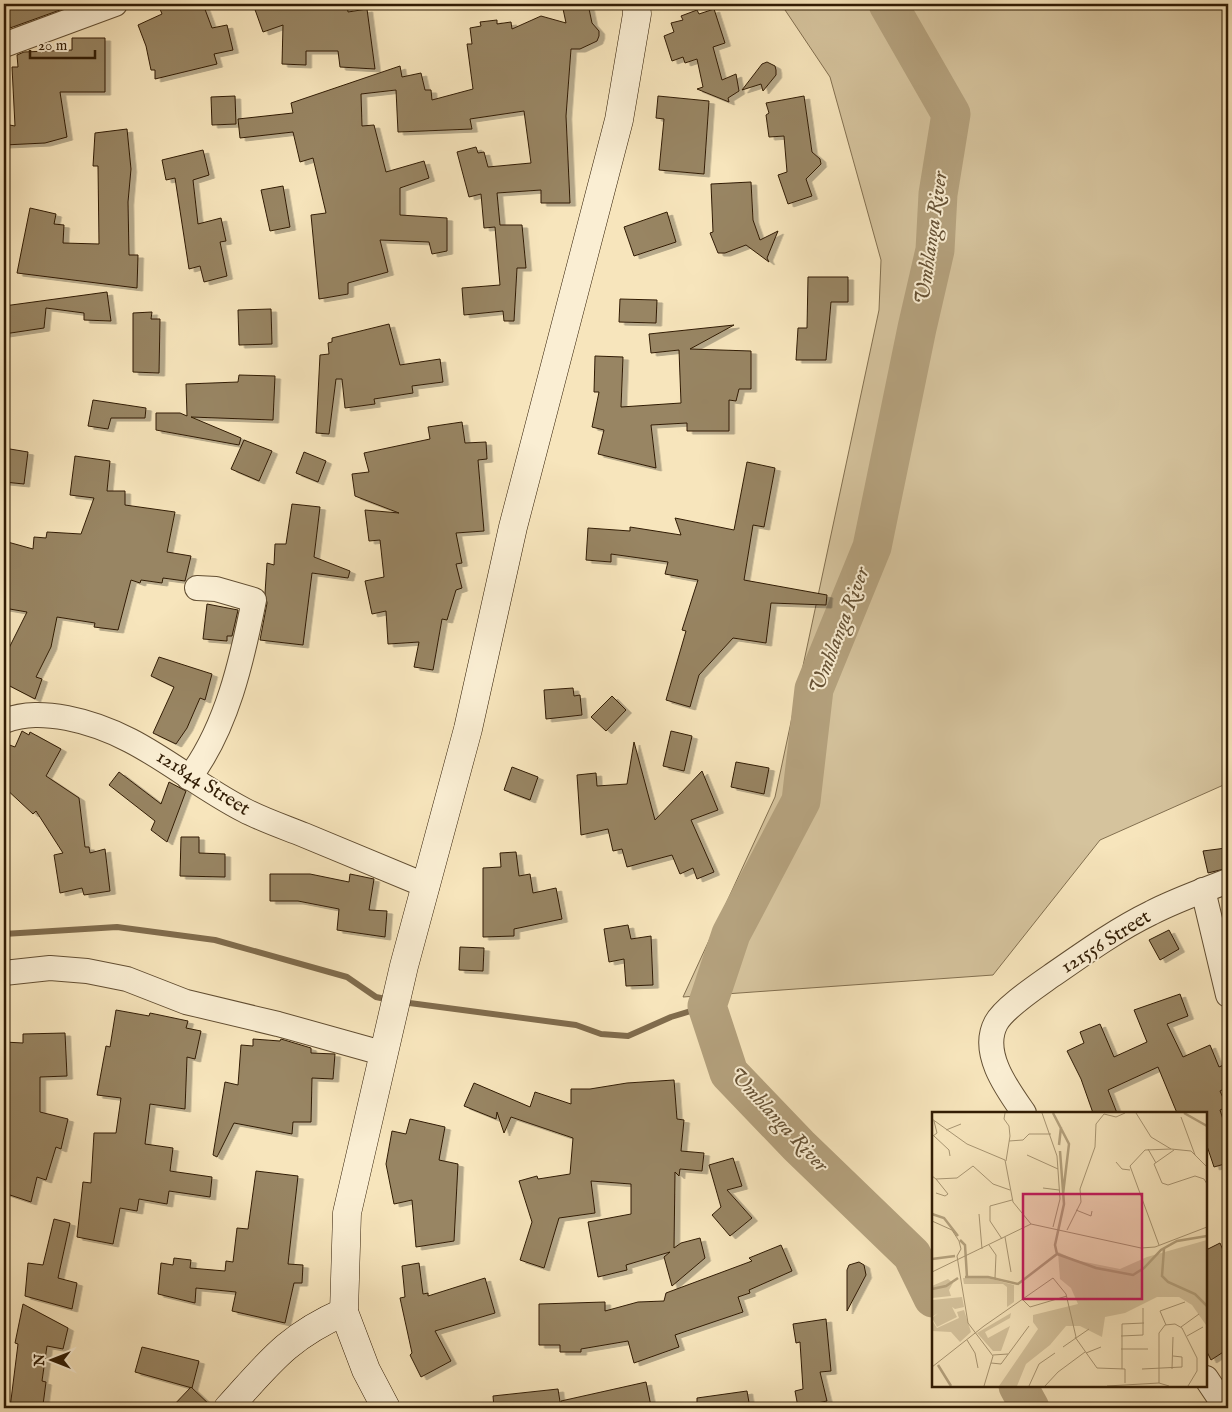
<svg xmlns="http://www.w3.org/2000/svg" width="1232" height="1412" viewBox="0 0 1232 1412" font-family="'IM FELL English',serif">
	<defs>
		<filter id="shadow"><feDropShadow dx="5.5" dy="3" stdDeviation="0" flood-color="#0004"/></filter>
	</defs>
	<rect width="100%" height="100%" fill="#f7e5bc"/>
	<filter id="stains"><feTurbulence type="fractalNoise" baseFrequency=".004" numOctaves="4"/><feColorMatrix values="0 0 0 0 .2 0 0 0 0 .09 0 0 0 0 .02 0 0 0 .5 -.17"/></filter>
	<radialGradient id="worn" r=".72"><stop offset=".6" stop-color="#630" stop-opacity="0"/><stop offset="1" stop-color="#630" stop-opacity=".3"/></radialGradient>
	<path fill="#d5c39d" stroke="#837050" d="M781,4H1228V783L1100,840L993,975L683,997L775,797L879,310L881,260L830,77Z"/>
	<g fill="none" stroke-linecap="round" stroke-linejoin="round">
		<g stroke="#806c4d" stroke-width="6">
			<path d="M4,934L117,927L215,940L347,977L376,997L390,1000"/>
			<path d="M402,1002L576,1025L601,1034L628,1036L671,1017L707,1006"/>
		</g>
		<g stroke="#b4a17d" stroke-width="39">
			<path d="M888,4L951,114L938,194L935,250L917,328L872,547L814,689L801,801L731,934L707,1006L729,1073L799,1146L912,1255L933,1298"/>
			<path d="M1018,1386L1030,1408"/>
		</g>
	</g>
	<g fill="#988564" stroke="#311c04" filter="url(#shadow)">
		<path d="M8,4H71V6L10,28Z"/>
		<path d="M158,4H203L212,28L227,25L233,50L214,54L217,64L155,79V70H151L146,46L138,25L162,14Z"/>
		<path d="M253,4H347L348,12L367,9L375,69L340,67L338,51H306V65L282,64L283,25L263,32Z"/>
		<path d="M562,4H588L592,23L599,31V36L597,41L580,49H571L566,116L570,203H541V190L497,193L500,225H522L526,268H517L514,321H504L503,311L464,315L462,288L500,285L495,227L484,228L481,194L469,197L457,152L476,147L478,153L484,152L488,167L531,163L524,111L470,119L472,129L398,132L396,90L361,94L362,126L374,125L386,172L424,161L429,178L400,188V215L447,218V251L432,254L429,242L380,240L388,272L348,283V294L319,299L311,215L326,213L313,158L300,162L293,132L240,138L238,119L293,113L291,103L400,66L402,77L421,73L425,90H431L432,100L473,89L467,44H472L470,28L481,26L480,22L497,20V24L511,22L512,29L541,16L566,23Z"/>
		<path d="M714,9L725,43L713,47L722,80L736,74L739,91L728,98L729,102L697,89L703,87L697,59L685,63L683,57L672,61L664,36L674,32L671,23L683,20L681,16L697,10L699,14Z"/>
		<path d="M72,38H105V92H60L67,137L45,143L4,145V124L15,126L12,67H18L17,55L24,52L72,50Z"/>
		<path d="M767,62L775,66L776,70V75L763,91L761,84L742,90L762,64Z"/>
		<path d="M235,96L236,124L212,125L211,97Z"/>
		<path d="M658,96L709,101L704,174L659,170L664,119L656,118Z"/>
		<path d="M804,96L812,152L820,159L821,164L806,179L812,196L788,204L778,175L787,172L784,136L769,137L766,115L769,113L766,103Z"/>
		<path d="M127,129L131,169L128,202L129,255H138L137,288L17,273L30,208L56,214L54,224L64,225L63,243L99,244L98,166H93L95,133Z"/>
		<path d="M203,150L209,175L193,180L198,224L221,218L226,241L220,242L227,276L204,282L200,266L189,269L175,178L166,180L162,160Z"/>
		<path d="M751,182L753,220L760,240L778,231L767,258L769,262L746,245L725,253H718L710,233L713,232L711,184Z"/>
		<path d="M283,186L290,227L270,231L261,190Z"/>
		<path d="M667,212L676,242L634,256L624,227Z"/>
		<path d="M808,277H848V302H831L826,360H796L798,328H807Z"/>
		<path d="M107,292L111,321L84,320V313L46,308L44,328L4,334V306Z"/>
		<path d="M620,299L657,300L656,323L619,322Z"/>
		<path d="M271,309L272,344L239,345L238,310Z"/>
		<path d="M152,312L151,319H160L159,373L133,372V313Z"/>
		<path d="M389,324L400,365L440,359L443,382L412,386L413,393L374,399L375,404L345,408L342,379H336L329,434L316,433L320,355L329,354L328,343L332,342V338Z"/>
		<path d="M734,325L690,349L751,351V389H739L736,401L729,400V431H687V423L651,425L656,468L598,454L604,430L592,427L599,392H594L595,356L623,357L621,407L681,403L679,350L651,353L649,334Z"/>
		<path d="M239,375L275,376L273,420L191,417L241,438L239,445L156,430V413H180L187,416L186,384L238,382Z"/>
		<path d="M93,400L146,408L145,418H111L108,429L88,426Z"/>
		<path d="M462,422L465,443L486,442L487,459L478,460L484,531L456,533L462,563L456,564L462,588L456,590L447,620L442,619L433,670L414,667L419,642L388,644L386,611L372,614L365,581L384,577L380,540L369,541L365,510L399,513L355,496L352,474L369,472L364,453L430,439L428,427Z"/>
		<path d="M244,440L272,451L259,481L231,469Z"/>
		<path d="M4,448L28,452L24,484L4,482Z"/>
		<path d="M304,452L326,461L318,482L296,473Z"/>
		<path d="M75,456L110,461L107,491H125V505L175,512L167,552L191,556L185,581L163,578L162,583L141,580L140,583L131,580L118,630L94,627L95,623L57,617L51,647L36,677L42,679L35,699L4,683V658L27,612L4,608V541L33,549L34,537L46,538L47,532L81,534L94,498L70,495Z"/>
		<path d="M747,462L775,468L764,527L753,525L744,580L827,595L826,605L771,603L766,643L733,638L699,675L690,707L666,700L686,631L682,630L698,580L665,574L668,562L611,554V562L586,560L588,528L630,531V527L681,535L675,518L734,530Z"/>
		<path d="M292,504L320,507L314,557L350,571L348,578L312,573L303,645L260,640L267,603L265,593L267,563L274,565L275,544H286Z"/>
		<path d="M207,604L238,610L232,636H227V641L203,639Z"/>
		<path d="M159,657L212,674L205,700L200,698L187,728L176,744L153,733L174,687L151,676Z"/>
		<path d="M573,688L574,696L580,695L582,715L546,719L544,690Z"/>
		<path d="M612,696L626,710L606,731L591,717Z"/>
		<path d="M22,731L29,735L30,732L61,749L46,776L79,798L85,847H89L90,853L105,849L110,891L84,895L82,888L60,893L54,855L63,853L36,811L33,814L4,787V743L15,747Z"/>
		<path d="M671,731L692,736L684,771L663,766Z"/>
		<path d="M634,742L655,820L702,771L718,810L691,820L714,872L697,879L693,868L680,874L672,855L627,867L622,849L613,851L608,829L581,835L577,775L596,773L597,786L627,784Z"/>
		<path d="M736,762L769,768L764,794L731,787Z"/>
		<path d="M512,767L538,777L530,800L504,790Z"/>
		<path d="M119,772L161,804L169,782L186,791L167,842L151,830L155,821L109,785Z"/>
		<path d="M181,837H199V853L225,854V877L180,876Z"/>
		<path d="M1226,848L1228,868L1208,873L1203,851Z"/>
		<path d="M516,852L519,876L530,874L533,893L556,888L562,919L514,929V936L483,937V868L501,867L500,853Z"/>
		<path d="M270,874H310L349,882L350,874L374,879L369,910L387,911L385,937L337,930L339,909L298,901H270Z"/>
		<path d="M628,925L631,939L651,936L653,985L626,986L624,959L609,962L604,929Z"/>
		<path d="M1169,930L1179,949L1160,960L1149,940Z"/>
		<path d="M460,947L484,948L483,971L459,970Z"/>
		<path d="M1180,994L1188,1016L1167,1024L1183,1057L1210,1045L1219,1067L1228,1063V1087L1220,1091L1227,1107L1220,1110L1228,1135V1163L1214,1167L1206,1143V1113H1177L1158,1067L1108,1090L1117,1113H1093L1081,1079L1067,1051L1084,1043L1080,1032L1100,1024L1114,1057L1147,1042L1134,1010Z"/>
		<path d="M116,1010L149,1016L150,1013L188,1021L186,1028L201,1031L195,1059L187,1057L185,1109L150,1104L145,1144L173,1148L170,1171L212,1177L210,1197L169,1191L167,1204L139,1199L137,1211L120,1208L113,1244L77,1237L83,1182L91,1183L94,1133H116L121,1098L97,1095L106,1046L110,1047Z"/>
		<path d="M65,1033L67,1076L40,1077V1112L68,1119L61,1149L56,1147L46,1180L37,1177L31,1202L4,1193V1042L23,1043V1034Z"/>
		<path d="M253,1039L280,1041L281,1039L311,1048V1053L335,1054L333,1079L312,1078L311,1122H293L292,1134L234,1123L217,1157L213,1155L225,1082L238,1085L241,1045L253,1046Z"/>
		<path d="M674,1080L677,1119L684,1120L681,1151L704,1153L702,1171L680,1169L679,1176L675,1172L674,1248L681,1243L700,1238L705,1258L672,1286L664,1257L670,1252L626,1265L627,1270L598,1277L588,1222L631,1214V1184L591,1181L595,1213L559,1218L544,1268L520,1260L532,1222L519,1181L537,1176L538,1179L570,1174L573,1138L511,1117L504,1133L497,1112L496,1119L464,1106L474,1083L530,1107L535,1092L571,1104V1089H590L627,1083Z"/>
		<path d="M410,1119L445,1127L439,1160L458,1164L454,1241L416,1247L412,1200L394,1204L386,1164L392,1131L406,1134Z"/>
		<path d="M733,1158L742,1186L727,1190L752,1218L730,1236L712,1215L721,1207L709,1165Z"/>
		<path d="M256,1171L298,1176L288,1264L303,1265L302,1283H294L285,1323L232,1311L236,1292L196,1288L195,1303L158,1294L161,1263L173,1265L174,1258L191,1260L190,1268L225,1271L226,1261L233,1262L237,1228L248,1229Z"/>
		<path d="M54,1219L70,1223L58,1278L77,1283L72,1309L25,1296L28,1263L43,1265Z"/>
		<path d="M1220,1243L1228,1262V1349L1211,1360L1206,1350V1250Z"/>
		<path d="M781,1245L792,1271L749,1290L750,1293L738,1297L743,1312L675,1335L679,1347L634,1363L628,1341L581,1349V1352H560V1345H539V1304L605,1302V1311L638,1302L664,1301L666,1293L752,1261L749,1258Z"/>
		<path d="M859,1262L864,1265L866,1275L847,1311V1270L849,1265Z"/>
		<path d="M419,1263L423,1294L428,1293V1296L485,1278L495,1313L435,1331L451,1361L421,1377L410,1355L412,1353L400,1298L405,1297L402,1266Z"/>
		<path d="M23,1304L68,1328L63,1349L47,1346L42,1381L46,1382L43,1405L37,1404L36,1408H10L18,1344L15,1343Z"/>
		<path d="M826,1319L831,1371L820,1372L827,1401L798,1407L795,1391L803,1389L800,1342L796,1343L793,1324Z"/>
		<path d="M142,1347L199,1361L192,1388L135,1372Z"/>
		<path d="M646,1382L651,1406L642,1408H562L561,1401Z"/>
		<path d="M191,1387L213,1408H171Z"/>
		<path d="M558,1389L561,1408H494L493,1396Z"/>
		<path d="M747,1391L750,1408H697V1398Z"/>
	</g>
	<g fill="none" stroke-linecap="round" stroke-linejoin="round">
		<defs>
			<g id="street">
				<path d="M4,45L115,4"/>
				<path d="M4,721C25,713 45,714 67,718C139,732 182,778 244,810C263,820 284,827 304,835C345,852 386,869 427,886"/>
				<path d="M189,778C227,728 242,660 254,600L216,589L197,588"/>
				<path d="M1203,890L1228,995"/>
				<path d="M4,973L50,968L87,971L127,979L186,1002L278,1024L382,1053"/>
				<path d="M1024,1113C1008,1090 980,1053 996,1023C1004,1008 1037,986 1051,976C1083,954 1116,930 1151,913C1176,900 1202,891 1228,881"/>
				<path d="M1206,1378L1226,1408"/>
			</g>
			<g id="secondary">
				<path d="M228,1408C269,1363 287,1337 344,1312"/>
				<path d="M386,1408L366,1370L344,1312L347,1213L404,966L468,729L513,527L619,120L637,14L636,4"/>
			</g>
		</defs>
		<use href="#street" stroke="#624e32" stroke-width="26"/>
		<use href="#secondary" stroke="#311c04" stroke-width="29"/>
		<use href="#street" stroke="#faeed3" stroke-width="24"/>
		<use href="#secondary" stroke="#faeed3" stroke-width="28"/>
	</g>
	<g text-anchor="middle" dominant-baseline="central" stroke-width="4" stroke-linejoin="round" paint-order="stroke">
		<g font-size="20" fill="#311c04" stroke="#faeed3">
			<text transform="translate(203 783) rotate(32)">121844 Street</text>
			<text transform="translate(1106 942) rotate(-32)">121556 Street</text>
		</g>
		<g font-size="21" font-style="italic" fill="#655134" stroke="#faeed3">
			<text transform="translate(932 238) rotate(-82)">Umhlanga River</text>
			<text transform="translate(840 631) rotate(-69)">Umhlanga River</text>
			<text transform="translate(778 1120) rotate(47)">Umhlanga River</text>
		</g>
	</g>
	<g transform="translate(932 1112)">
		<rect width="275" height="275" fill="#f7e5bc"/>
		<path d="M275,128V230L274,213L260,193L247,185H225L193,201L173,205L170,225L148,214H134L118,233L94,252L85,274H67L106,217L101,210V203L146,192L139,176L128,167L126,140L143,148L188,157L215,145ZM31,166H56L82,173V190L75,195V175L71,172H32ZM16,167L21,171L17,178L19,184L0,186V174ZM30,185L32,195L23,197L20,195L25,205L5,215L0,206L6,201L0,205V188ZM32,198L39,220L28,230L19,220L0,219V208L5,216L27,206L25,200ZM79,201L78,206L53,220L56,226L78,214L69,239H61L45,221Z" fill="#d5c39d"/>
		<path fill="none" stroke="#b4a17d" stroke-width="2.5" d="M121,1L137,32L131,82M252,1L275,14M127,33L129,15M0,102L12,106L26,124M28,128L33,133L35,165M232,137L230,164L236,170L263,182L275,194M125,142L123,133L132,92L128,39M0,147L23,144M33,165H56L86,172L125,142L164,156L201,163L212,156L229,138L245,129L275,124M0,177L14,174L26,166M6,253L19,274"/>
		<path fill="none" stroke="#a89572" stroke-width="1" d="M73,1L72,7L77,14L78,24L74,49M110,1L125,44L128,87L121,115M204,1L219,25L239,37L259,39L275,55M249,5L263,43M0,7L35,32L73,48L81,90L99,112M14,18L29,12M1,24L5,21L2,9M2,24L17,38L18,44M77,29L91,28L97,22H119M216,37L224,51M242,38L222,52L230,71L236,73L263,64L272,67L275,72M95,43L126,57M184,50L190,57L198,58M0,64L4,67L25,66L41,54L61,72L78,78M111,76L127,78M4,81L13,84L16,82L4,67M144,98L159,104L160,99M47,102L50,137M0,109L20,118L27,129L29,137L25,144L36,211L61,244L52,274M135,118L149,90L148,77L163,35L164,12L172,2L184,5L193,1M73,125L79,160M70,127L58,109V94L80,88M57,133L64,143L63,166M227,133L198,54L213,38L239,37M0,160L99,112L209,136L223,135L275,115M90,187L98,195L135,184M234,213L228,199L253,190M249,215L267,202M189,224L211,223V196M255,224L271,215M143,225L165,256L193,257V271M35,228L43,241L46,256M131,235L157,217M189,237H216M154,241L169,235M61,243L76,242M59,251L69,252L97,214M0,255L52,214L121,166L134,182L144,225M190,257V212L212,211M210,257L250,255V245L241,244M240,257L241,225M227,271V221L233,213L243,212L250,216L265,246V259L256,274M97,274L107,252L123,241M113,274L126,260L153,240M175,274L227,271L237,274"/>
		<path fill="#c2185b" fill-opacity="0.15" stroke="#c2185b" stroke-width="2.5" d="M91,82H210V187H91Z"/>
		<rect width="275" height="275" fill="none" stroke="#311c04" stroke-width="2.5"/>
	</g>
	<rect width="1232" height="1412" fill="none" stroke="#f7e5bc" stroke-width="20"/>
	<rect x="5" y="5" width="1222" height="1402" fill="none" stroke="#311c04" stroke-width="2.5"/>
	<rect x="10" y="10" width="1212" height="1392" fill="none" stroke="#311c04"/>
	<g transform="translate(52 1360) rotate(270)" stroke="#faeed3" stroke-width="4" paint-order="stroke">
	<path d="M0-4L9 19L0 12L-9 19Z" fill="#311c04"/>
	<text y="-8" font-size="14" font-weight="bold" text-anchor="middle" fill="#311c04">N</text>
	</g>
	<path d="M30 50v8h65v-8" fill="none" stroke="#311c04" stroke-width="2.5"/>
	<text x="38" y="50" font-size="15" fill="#311c04" stroke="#faeed3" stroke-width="4" paint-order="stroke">20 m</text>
	<rect width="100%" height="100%" filter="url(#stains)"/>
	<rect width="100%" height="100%" fill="url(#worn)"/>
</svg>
